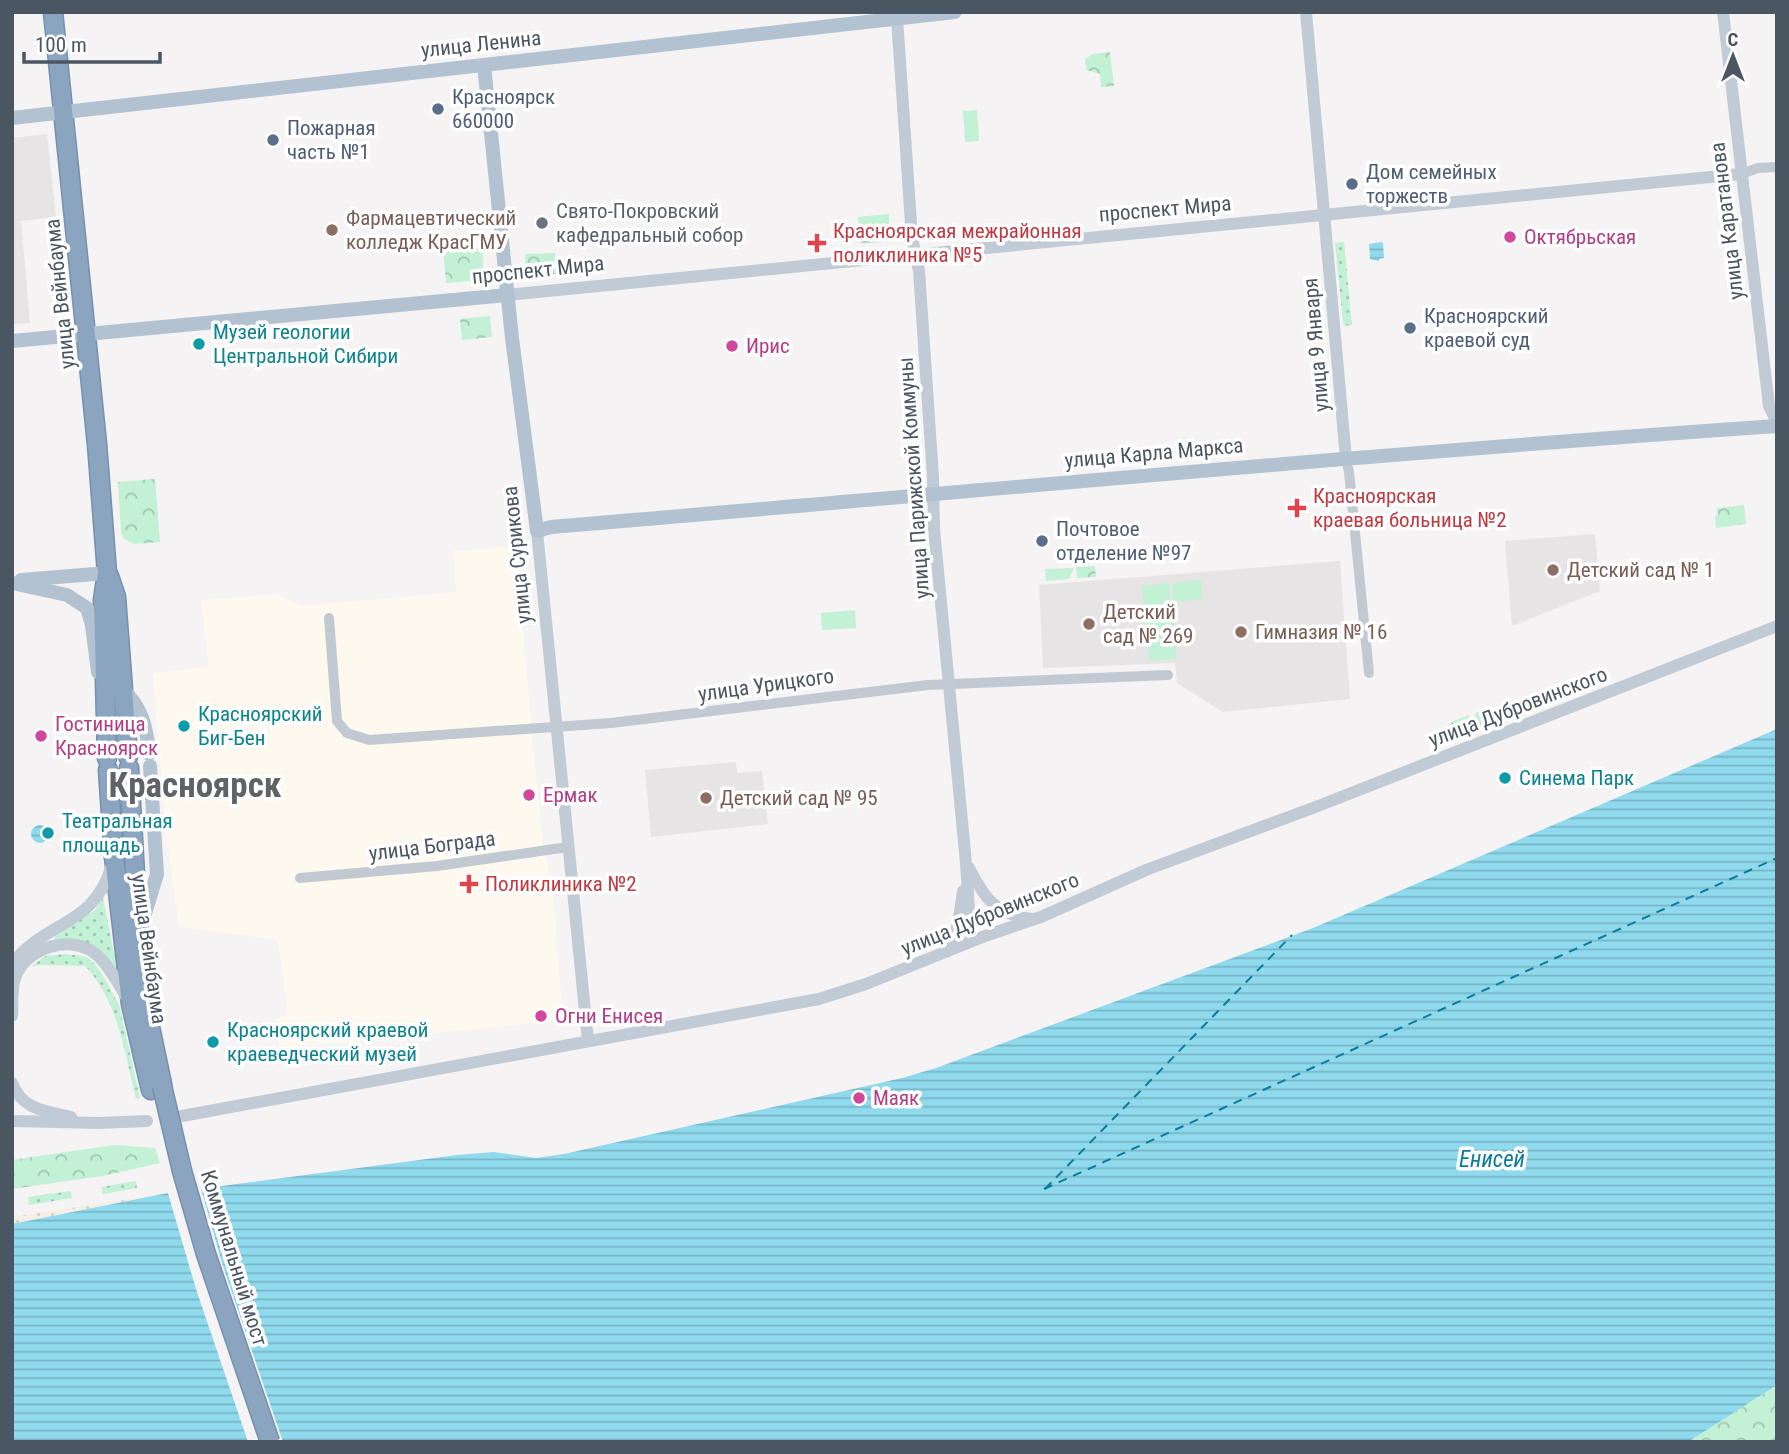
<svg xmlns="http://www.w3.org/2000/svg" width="1789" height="1454" viewBox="0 0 1789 1454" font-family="'Roboto Condensed',sans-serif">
	<defs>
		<pattern id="grass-dots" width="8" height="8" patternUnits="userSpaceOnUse" patternTransform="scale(1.75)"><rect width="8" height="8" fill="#c3f1d5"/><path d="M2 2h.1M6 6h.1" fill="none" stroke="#a0c6b0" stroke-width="1.8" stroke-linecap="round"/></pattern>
		<pattern id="forest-crowns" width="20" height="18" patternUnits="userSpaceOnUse" patternTransform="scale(1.75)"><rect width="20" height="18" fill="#c3f1d5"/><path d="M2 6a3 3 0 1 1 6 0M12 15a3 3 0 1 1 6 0" fill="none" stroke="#a0c6b0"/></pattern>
		<pattern id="sand-dots" width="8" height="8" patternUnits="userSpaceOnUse" patternTransform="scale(1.75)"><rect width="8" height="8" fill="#f5f0e5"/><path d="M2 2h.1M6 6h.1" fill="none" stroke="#d4d0c7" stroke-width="1.8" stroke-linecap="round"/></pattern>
		<pattern id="water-rules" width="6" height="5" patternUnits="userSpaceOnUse" patternTransform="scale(1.75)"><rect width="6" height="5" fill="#90daee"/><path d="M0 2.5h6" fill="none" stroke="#78b4c4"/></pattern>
	</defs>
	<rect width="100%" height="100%" fill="#f5f3f3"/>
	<path fill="#fdf9ef" d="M516,546L533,744L543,843L548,864L554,904L563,1020L280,1049L276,1019L288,1014L278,940L179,927L165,827L153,673L209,667L201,600L278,594L301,606L456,592L453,551Z"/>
	<g fill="#e6e4e5">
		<path d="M47,134L56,217L21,221L30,323L12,324V138Z"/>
		<path d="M1595,534L1600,591L1512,626L1505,541Z"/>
		<path d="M1340,561L1350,699L1223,712L1177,683L1175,663L1043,668L1039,585Z"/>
		<path d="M736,762L737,773L762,771L768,824L651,837L645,770Z"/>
	</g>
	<g fill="url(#grass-dots)">
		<path d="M1344,242L1352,325L1344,326L1343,322L1335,243Z"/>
		<path d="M1486,708L1507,716L1469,731L1476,713Z"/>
		<path d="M1470,715L1463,733L1444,740L1451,722Z"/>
		<path d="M103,897L118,974L106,959L54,941L55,936L95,910Z"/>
		<path d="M66,954C72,955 82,955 88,958C99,964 112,993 119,1005L140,1098L136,1099C125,1054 118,1000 85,966L39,965L31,967L45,956Z"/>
		<path d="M136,1181L137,1188L103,1194L101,1187Z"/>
		<path d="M71,1191L72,1198L29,1205L28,1197Z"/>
	</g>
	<g fill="url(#forest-crowns)">
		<path d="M1110,52L1114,86L1101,87L1100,74L1086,70L1085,59L1093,54Z"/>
		<path d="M889,214V234L883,242L860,243L858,217Z"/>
		<path d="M482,247L484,280L446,283L443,249H449L450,253L457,252V248Z"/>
		<path d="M555,253L556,274H526L525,254Z"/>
		<path d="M490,316L492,337L462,340L460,319Z"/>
		<path d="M155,479L160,542L134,544L124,539L121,533L118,482Z"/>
		<path d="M1744,505L1746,524L1716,528L1715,516L1718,515L1717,508Z"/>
		<path d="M1095,566L1096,577L1077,578L1076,567Z"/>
		<path d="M114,1145L155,1148L160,1163L102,1176L12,1189V1160Z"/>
		<path d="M1777,1385V1442H1688Z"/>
	</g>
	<path fill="url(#sand-dots)" d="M168,1193L12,1224V1217Z"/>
	<g fill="#c3f1d5">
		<path d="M977,110L979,141L965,142L963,111Z"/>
		<path d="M1074,568L1069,579L1046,581L1045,569Z"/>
		<path d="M1201,580L1203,599L1173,602L1172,583Z"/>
		<path d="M1169,583L1171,603L1144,606L1142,586Z"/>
		<path d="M1171,607L1177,658L1150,661L1144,610Z"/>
		<path d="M855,610L856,628L822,630L821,613Z"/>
	</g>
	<g fill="url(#water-rules)">
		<path d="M1381,242L1383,243L1384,258L1379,259V261L1370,259L1369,244Z"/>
		<path d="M1777,729V1385L1688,1442H12V1224L168,1193L457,1155L494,1152L536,1158L564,1154L902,1078L936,1068L1313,928Z"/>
		<circle cx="40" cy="834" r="9"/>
	</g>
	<path fill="#f5f3f3" d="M200,1185L222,1263L283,1442H248L196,1289L167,1190Z"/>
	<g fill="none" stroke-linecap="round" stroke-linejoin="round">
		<g stroke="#0c7c9b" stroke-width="2" stroke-dasharray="9 7" stroke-linecap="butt">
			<path d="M1044,1189L1777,858"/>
			<path d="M1045,1189L1292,935"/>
		</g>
		<defs>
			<g id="highway">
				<path d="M53,12L97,444L107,573L103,600L107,758"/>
				<path d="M109,576L116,597L128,756"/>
				<path d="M129,768L140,963L146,1008L162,1084"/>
				<path d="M108,770L114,857L131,1004L151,1090"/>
			</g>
		</defs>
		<use href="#highway" stroke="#7690ad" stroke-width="21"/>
		<g stroke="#c1cad2" stroke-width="10">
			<path d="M1741,174L1758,168L1777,167"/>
			<path d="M1346,459L1349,472L1369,673"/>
			<path d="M329,618L337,721L347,733L369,740L611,723L928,685L1168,675"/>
			<path d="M300,878L437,866L568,847"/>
		</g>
		<g stroke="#c1cbd6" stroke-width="12">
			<path d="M1306,12L1346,459"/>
			<path d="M1723,12L1769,406L1777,422"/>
			<path d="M897,18L912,238L919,271L933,477L934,529L966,863L971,941"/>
			<path d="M507,295L1741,174"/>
			<path d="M537,531L588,1041"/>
			<path d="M969,868C985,899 995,914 1032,919"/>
			<path d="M946,952L958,925L963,891"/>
			<path d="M12,964C45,920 94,928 112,865"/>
			<path d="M12,1016C13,1004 11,990 15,978C26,947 72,933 97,955C110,967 120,986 128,1000"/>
			<path d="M12,1083C22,1110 46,1111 71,1117"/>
			<path d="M182,1116L819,999L866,984L985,936L1041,917L1146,870L1313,808L1777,626"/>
			<path d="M12,1121L99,1123L147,1121"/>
		</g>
		<g stroke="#b3c2d1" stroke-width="14">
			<path d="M484,65L512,338L537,531L551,527C959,493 1368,454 1777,426"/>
			<path d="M12,118L955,12"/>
			<path d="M12,341L507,295"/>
			<path d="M21,580L107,573"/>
			<path d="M12,583L67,595L87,608L92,625L98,672"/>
			<path d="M121,688C142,706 147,728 149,754"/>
			<path d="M140,930L157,874L150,766"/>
		</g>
		<use href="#highway" stroke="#8ba5c1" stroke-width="18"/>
		<defs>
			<path id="highway-bridge" d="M162,1086L182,1171L206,1254L270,1442"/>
		</defs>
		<use href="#highway-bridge" stroke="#7690ad" stroke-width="21" stroke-linecap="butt"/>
		<use href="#highway-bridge" stroke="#8ba5c1" stroke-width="18"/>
	</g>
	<g fill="#5c6f8a" stroke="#fff" stroke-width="2.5">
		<circle cx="438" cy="109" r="7"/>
		<circle cx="273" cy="140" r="7"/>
		<circle cx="1352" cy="184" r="7"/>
		<circle cx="1410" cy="328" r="7"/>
		<circle cx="1042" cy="541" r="7"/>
	</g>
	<circle fill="#6b7280" stroke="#fff" stroke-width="2.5" cx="542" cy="223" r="7"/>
	<g fill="#8d6e63" stroke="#fff" stroke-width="2.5">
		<circle cx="332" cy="230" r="7"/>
		<circle cx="1553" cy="570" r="7"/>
		<circle cx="1089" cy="624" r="7"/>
		<circle cx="1241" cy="632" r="7"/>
		<circle cx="706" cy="798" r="7"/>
	</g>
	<g fill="#d1479c" stroke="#fff" stroke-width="2.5">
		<circle cx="1510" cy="237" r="7"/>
		<circle cx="732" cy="346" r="7"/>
		<circle cx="41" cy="736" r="7"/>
		<circle cx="529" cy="795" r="7"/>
		<circle cx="541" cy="1016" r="7"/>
		<circle cx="859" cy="1098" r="7"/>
	</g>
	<g fill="#e0444e" stroke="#fff" stroke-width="2.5">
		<path d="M813.5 232.5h7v7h7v7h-7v7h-7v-7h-7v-7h7z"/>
		<path d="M1293.5 497.5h7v7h7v7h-7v7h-7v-7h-7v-7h7z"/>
		<path d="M465.5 873.5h7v7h7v7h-7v7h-7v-7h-7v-7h7z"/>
	</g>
	<g fill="#0f9aa8" stroke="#fff" stroke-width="2.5">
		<circle cx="199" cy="344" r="7"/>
		<circle cx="184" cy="726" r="7"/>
		<circle cx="1505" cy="778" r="7"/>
		<circle cx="48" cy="833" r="7"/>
		<circle cx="213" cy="1042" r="7"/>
	</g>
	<g text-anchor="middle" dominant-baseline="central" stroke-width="7" stroke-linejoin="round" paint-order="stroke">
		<g font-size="21" fill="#4a5661" stroke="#fff">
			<text transform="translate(481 44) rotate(-6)">улица Ленина</text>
			<text transform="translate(1165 209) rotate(-5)">проспект Мира</text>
			<text transform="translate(1727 221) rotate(-97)">улица Каратанова</text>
			<text transform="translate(538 270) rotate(-6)">проспект Мира</text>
			<text transform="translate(60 294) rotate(-96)">улица Вейнбаума</text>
			<text transform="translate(1316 345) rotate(-95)">улица 9 Января</text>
			<text transform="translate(1154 453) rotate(-5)">улица Карла Маркса</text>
			<text transform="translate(914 478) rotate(-94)">улица Парижской Коммуны</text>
			<text transform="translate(517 555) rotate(-96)">улица Сурикова</text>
			<text transform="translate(766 685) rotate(-8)">улица Урицкого</text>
			<text transform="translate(1518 707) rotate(-21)">улица Дубровинского</text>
			<text transform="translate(432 846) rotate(-7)">улица Бограда</text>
			<text transform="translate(990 914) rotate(-22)">улица Дубровинского</text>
			<text transform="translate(149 949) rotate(82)">улица Вейнбаума</text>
			<text transform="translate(234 1258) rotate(73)">Коммунальный мост</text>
		</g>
		<g font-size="21" fill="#4e5e75" stroke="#fff" text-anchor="start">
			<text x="452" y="97">Красноярск<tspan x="452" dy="24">660000</tspan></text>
			<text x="287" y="128">Пожарная<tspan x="287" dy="24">часть №1</tspan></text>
			<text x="1366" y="172">Дом семейных<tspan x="1366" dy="24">торжеств</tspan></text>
			<text x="1424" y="316">Красноярский<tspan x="1424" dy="24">краевой суд</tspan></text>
			<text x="1056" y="529">Почтовое<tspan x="1056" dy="24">отделение №97</tspan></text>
		</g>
		<g font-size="21" fill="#5b616d" stroke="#fff" text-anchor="start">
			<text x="556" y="211">Свято-Покровский<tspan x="556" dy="24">кафедральный собор</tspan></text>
		</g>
		<g font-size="21" fill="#785e54" stroke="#fff" text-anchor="start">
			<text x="346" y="218">Фармацевтический<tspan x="346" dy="24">колледж КрасГМУ</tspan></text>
			<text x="1567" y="570">Детский сад № 1</text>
			<text x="1103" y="612">Детский<tspan x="1103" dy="24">сад № 269</tspan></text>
			<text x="1255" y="632">Гимназия № 16</text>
			<text x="720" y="798">Детский сад № 95</text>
		</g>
		<g font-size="21" fill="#be3a42" stroke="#fff" text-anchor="start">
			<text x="833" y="231">Красноярская межрайонная<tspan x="833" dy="24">поликлиника №5</tspan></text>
			<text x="1313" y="496">Красноярская<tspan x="1313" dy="24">краевая больница №2</tspan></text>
			<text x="485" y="884">Поликлиника №2</text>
		</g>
		<g font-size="21" fill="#b23c85" stroke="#fff" text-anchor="start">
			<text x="1524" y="237">Октябрьская</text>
			<text x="746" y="346">Ирис</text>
			<text x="55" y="724">Гостиница<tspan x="55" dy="24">Красноярск</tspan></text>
			<text x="543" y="795">Ермак</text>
			<text x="555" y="1016">Огни Енисея</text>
			<text x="873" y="1098">Маяк</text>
		</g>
		<g font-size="21" fill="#0d838f" stroke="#fff" text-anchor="start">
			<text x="213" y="332">Музей геологии<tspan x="213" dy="24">Центральной Сибири</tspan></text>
			<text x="198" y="714">Красноярский<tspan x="198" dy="24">Биг-Бен</tspan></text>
			<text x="1519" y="778">Синема Парк</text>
			<text x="62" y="821">Театральная<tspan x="62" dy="24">площадь</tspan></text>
			<text x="227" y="1030">Красноярский краевой<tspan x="227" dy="24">краеведческий музей</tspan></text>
		</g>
		<g font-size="23" font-style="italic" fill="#0c7c9b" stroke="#fff">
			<text x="1492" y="1159">Енисей</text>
		</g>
		<g font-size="35" font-weight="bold" fill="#5f6368" stroke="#fff">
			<text x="195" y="785">Красноярск</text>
		</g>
	</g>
	<rect width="1789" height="1454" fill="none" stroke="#4a5661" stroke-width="28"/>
	<g transform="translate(1733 56)" stroke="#ffffff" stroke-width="5" paint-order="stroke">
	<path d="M0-5L12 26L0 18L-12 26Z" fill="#4a5661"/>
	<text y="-10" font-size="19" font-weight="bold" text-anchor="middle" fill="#4a5661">С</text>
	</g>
	<path d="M24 52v10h136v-10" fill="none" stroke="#4a5661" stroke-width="3.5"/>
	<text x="35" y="52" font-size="21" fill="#4a5661" stroke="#ffffff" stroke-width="5" paint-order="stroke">100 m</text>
</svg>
